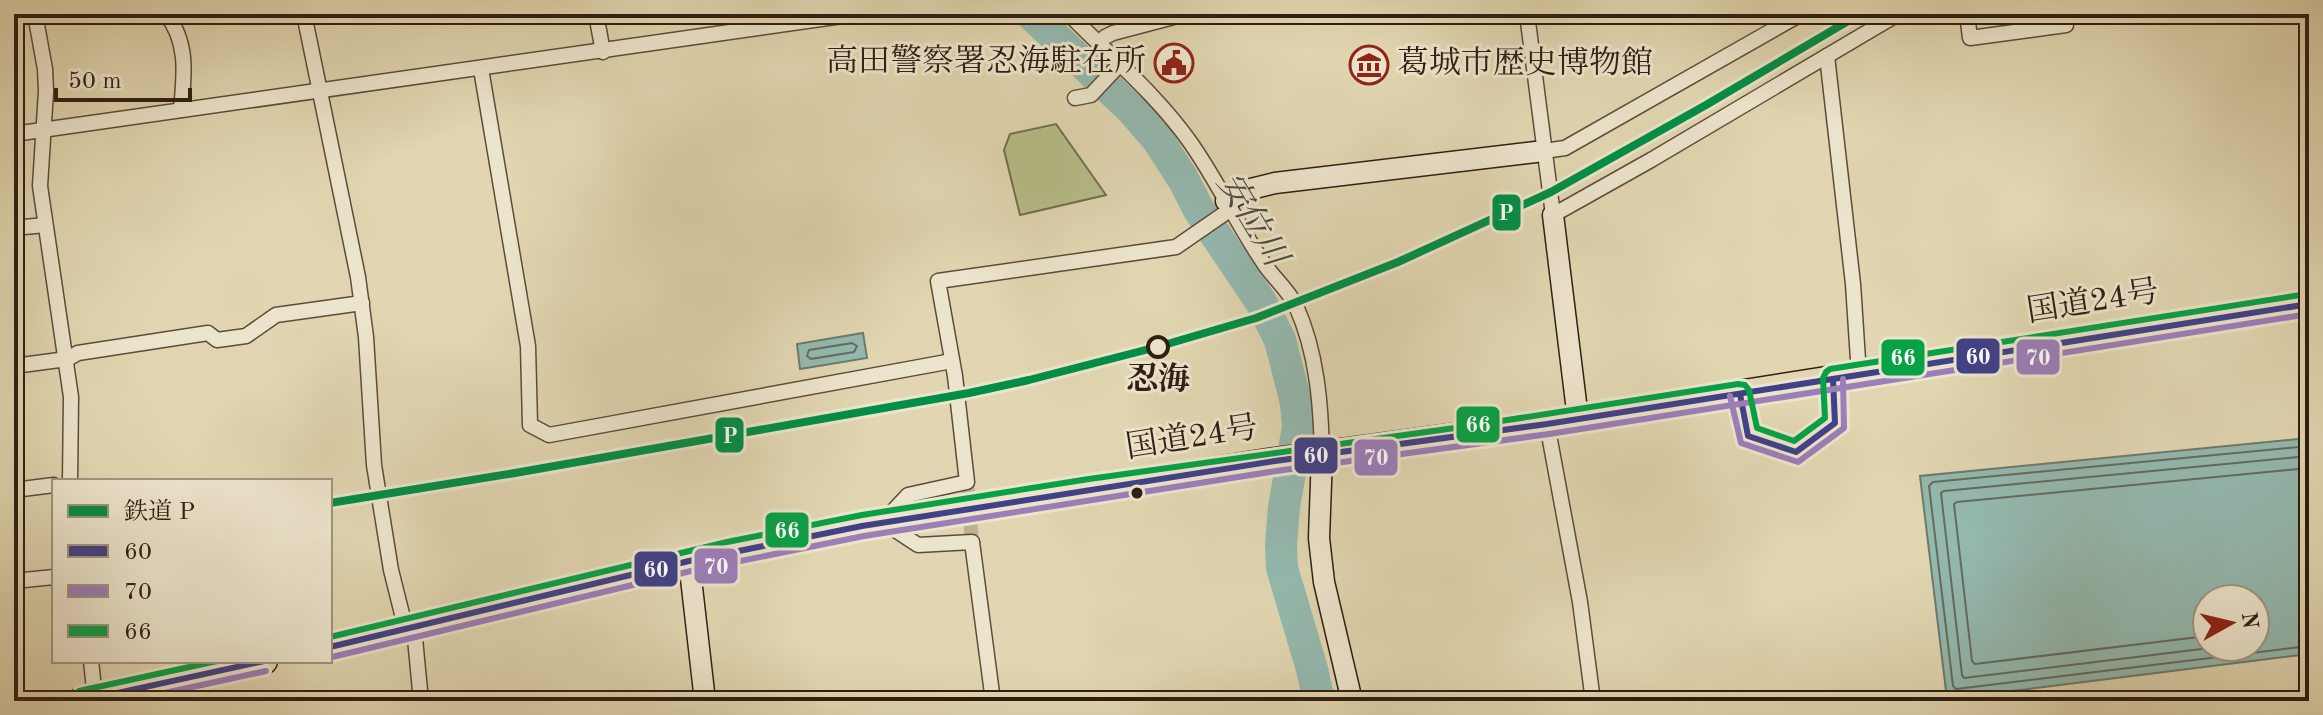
<svg xmlns="http://www.w3.org/2000/svg" width="2323" height="715" viewBox="0 0 2323 715" font-family="'Old Standard TT','Noto Serif JP',serif">
	<rect width="100%" height="100%" fill="#e1d6b1"/>
	<filter id="stains"><feTurbulence type="fractalNoise" baseFrequency=".0025" numOctaves="4"/><feColorMatrix values="0 0 0 0 .2 0 0 0 0 .09 0 0 0 0 .02 0 0 0 .5 -.17"/></filter>
	<radialGradient id="worn" r=".72"><stop offset=".6" stop-color="#630" stop-opacity="0"/><stop offset="1" stop-color="#630" stop-opacity=".3"/></radialGradient>
	<path fill="#b6bd89" stroke="#726e4e" stroke-width="2" d="M1056,124L1106,195L1020,215L1004,150L1010,134Z"/>
	<g fill="#94b9af" stroke="#6c7b70" stroke-width="2" fill-rule="evenodd">
		<path d="M863,333L867,358L800,369L797,344Z"/>
		<path d="M2309,438V654L1947,699L1920,476ZM2207,599H2255V647H2207Z"/>
	</g>
	<g fill="none" stroke-linecap="round" stroke-linejoin="round">
		<g stroke="#626c60" stroke-width="2">
			<path d="M852,343L857,346L854,352L811,359L807,356L809,350Z"/>
			<path d="M2309,446L1933,482L1929,486L1953,686L1956,689L2309,646"/>
			<path d="M2207,636L1975,664L1972,661L1954,504L1957,502L2309,468"/>
			<path d="M2218,647L1964,678L1962,675L1941,493L1944,491L2309,456"/>
		</g>
		<path stroke="#94b9af" stroke-width="32" d="M1031,14L1133,111L1158,140L1183,179L1199,210L1261,302L1280,340L1296,403L1298,427L1284,507L1281,545L1282,568L1312,669L1319,701"/>
		<path stroke="#bdb191" stroke-width="14" stroke-dasharray="14 7" stroke-linecap="butt" d="M967,482L972,542"/>
		<defs>
			<g id="street">
				<path d="M35,14L45,69L46,91L40,186L71,397L70,481"/>
				<path d="M166,14C189,43 184,76 181,110"/>
				<path d="M304,14L358,277L366,337L374,465L391,570L406,630"/>
				<path d="M596,14L603,52"/>
				<path d="M1069,14C1110,56 1156,94 1190,142C1217,180 1237,224 1263,262C1273,278 1288,289 1296,306C1317,352 1321,405 1322,455"/>
				<path d="M1527,14L1553,215L1651,160L1898,14"/>
				<path d="M1967,14L1970,38L2066,25L2064,14"/>
				<path d="M1099,44L1105,37L1113,33L1185,14"/>
				<path d="M1827,56L1853,284L1859,375"/>
				<path d="M481,69L528,346L530,425L549,435L952,361"/>
				<path d="M1075,98L1091,95L1120,64"/>
				<path d="M14,134L856,14"/>
				<path d="M1544,151L1565,148L1801,14"/>
				<path d="M2307,185H2309"/>
				<path d="M14,228L45,225"/>
				<path d="M14,366L67,359L78,353L208,333L217,340L246,336L276,315L362,303"/>
				<path d="M1547,424L1580,602L1593,701"/>
				<path d="M14,490L54,485"/>
				<path d="M14,581L54,577"/>
				<path d="M414,628L421,701"/>
				<path d="M91,661L95,698"/>
				<path d="M993,701L972,542L918,545L883,522L908,495L967,482L955,376L938,281L1176,247L1231,209"/>
			</g>
			<g id="secondary">
				<path d="M1226,201L1247,190L1275,183L1544,151"/>
				<path d="M1553,215L1578,419"/>
				<path d="M1322,455L1319,538L1324,582L1352,701"/>
				<path d="M689,561L705,701"/>
			</g>
			<g id="highway">
				<path d="M330,647L689,561L862,526L1275,461L1547,424L2309,304"/>
				<path d="M81,701L264,661"/>
			</g>
		</defs>
		<use href="#street" stroke="#5c4c3a" stroke-width="17"/>
		<use href="#secondary" stroke="#2f1e12" stroke-width="23"/>
		<use href="#highway" stroke="#2f1e12" stroke-width="29"/>
		<use href="#street" stroke="#ece4cc" stroke-width="14"/>
		<use href="#secondary" stroke="#ece4cc" stroke-width="20"/>
		<use href="#highway" stroke="#e1d6b1" stroke-width="26"/>
		<defs>
			<g id="bus-1">
				<path d="M1740,394L1748,436L1796,452L1835,423L1833,379"/>
				<path d="M330,647L689,561L862,526L1275,461L1547,424L2309,304"/>
				<path d="M81,701L264,661"/>
			</g>
			<g id="bus-2">
				<path d="M1730,396L1741,443L1798,462L1844,428L1843,379"/>
				<path d="M332,657L691,571L864,536L1276,471L1549,434L2309,314"/>
				<path d="M128,701L266,671"/>
			</g>
			<g id="bus-3">
				<path d="M330,637L727,542L862,515L1089,479L1469,426L1738,384L1745,385L1749,390L1757,428L1794,441L1825,418L1823,378L1826,372L1830,369L2307,294"/>
				<path d="M79,691L217,661"/>
			</g>
		</defs>
		<use href="#bus-1" stroke="#ece4cc" stroke-width="12"/>
		<use href="#bus-2" stroke="#ece4cc" stroke-width="12"/>
		<use href="#bus-3" stroke="#ece4cc" stroke-width="12"/>
		<use href="#bus-1" stroke="#414188" stroke-width="6"/>
		<use href="#bus-2" stroke="#9c7eb9" stroke-width="6"/>
		<use href="#bus-3" stroke="#08a146" stroke-width="6"/>
		<defs>
			<path id="rail-1" d="M330,503L515,473L969,393L1029,380L1157,347L1256,318L1398,262L1551,192L1706,105L1860,14"/>
		</defs>
		<use href="#rail-1" stroke="#ece4cc" stroke-width="14"/>
		<use href="#rail-1" stroke="#028e46" stroke-width="8"/>
	</g>
	<defs>
		<symbol id="civic-ring" viewBox="-11 -11 22 22"><circle r="9.5" fill="#ece4cc" stroke="#8f2418" stroke-width="1.5"/><path d="M-.6-6.5H3V-4.5H.6V-3L4-1V1h2V6H-6V1h2V-1L-.6-3ZM-1.2 2.5V6h2.4V2.5Z" fill="#8f2418"/></symbol>
		<symbol id="museum-ring" viewBox="-11 -11 22 22"><circle r="9.5" fill="#ece4cc" stroke="#8f2418" stroke-width="1.5"/><path d="M0-6L6-3V-2H-6V-3ZM-5-1h2V3h-2ZM-1-1h2V3h-2ZM3-1h2V3H3ZM-6 4H6V6H-6Z" fill="#8f2418"/></symbol>
	</defs>
	<g fill-rule="evenodd">
		<use href="#civic-ring" x="1152" y="41" width="44" height="44"/>
		<use href="#museum-ring" x="1347" y="43" width="44" height="44"/>
	</g>
	<circle fill="#ece4cc" stroke="#2f1e12" stroke-width="4" cx="1158" cy="347" r="10"/>
	<circle fill="#2f1e12" stroke="#ece4cc" stroke-width="3" cx="1137" cy="493" r="7"/>
	<g text-anchor="middle" dominant-baseline="central" stroke-width="6" stroke-linejoin="round" paint-order="stroke">
		<g font-size="32" fill="#2f1e12" stroke="#ece4cc" text-anchor="end">
			<text x="1146" y="63">高田警察署忍海駐在所</text>
			<text x="1397" y="65" text-anchor="start">葛城市歴史博物館</text>
		</g>
		<g font-size="32" fill="#2f1e12" stroke="#ece4cc">
			<text transform="translate(2093 303) rotate(-9)">国道24号</text>
			<text transform="translate(1192 439) rotate(-9)">国道24号</text>
		</g>
		<g font-size="32" font-weight="bold" fill="#2f1e12" stroke="#ece4cc">
			<text x="1158" y="381">忍海</text>
		</g>
		<g font-size="34" font-style="italic" fill="#4d4c41" stroke="#ece4cc">
			<text transform="translate(1251 220) rotate(59)">安位川</text>
		</g>
	</g>
	<g stroke="#ece4cc" stroke-width="3">
		<rect x="1491" y="193" width="31" height="39" rx="8" fill="#028e46"/>
		<rect x="1955" y="337" width="46" height="38" rx="8" fill="#414188"/>
		<rect x="2015" y="338" width="46" height="38" rx="8" fill="#9c7eb9"/>
		<rect x="1880" y="338" width="46" height="39" rx="8" fill="#08a146"/>
		<rect x="1455" y="405" width="46" height="39" rx="8" fill="#08a146"/>
		<rect x="714" y="416" width="31" height="38" rx="8" fill="#028e46"/>
		<rect x="1293" y="436" width="46" height="39" rx="8" fill="#414188"/>
		<rect x="1353" y="438" width="46" height="39" rx="8" fill="#9c7eb9"/>
		<rect x="764" y="511" width="46" height="38" rx="8" fill="#08a146"/>
		<rect x="693" y="547" width="46" height="38" rx="8" fill="#9c7eb9"/>
		<rect x="633" y="550" width="46" height="38" rx="8" fill="#414188"/>
	</g>
	<g font-size="22" text-anchor="middle" font-weight="bold" fill="#fff">
		<text x="1506" y="220">P</text>
		<text x="1978" y="364">60</text>
		<text x="2038" y="365">70</text>
		<text x="1903" y="365">66</text>
		<text x="1478" y="432">66</text>
		<text x="730" y="443">P</text>
		<text x="1316" y="463">60</text>
		<text x="1376" y="465">70</text>
		<text x="787" y="538">66</text>
		<text x="716" y="574">70</text>
		<text x="656" y="577">60</text>
	</g>
	<rect width="2323" height="715" fill="none" stroke="#e1d6b1" stroke-width="48"/>
	<rect x="16" y="16" width="2291" height="683" fill="none" stroke="#2f1e12" stroke-width="4"/>
	<rect x="24" y="24" width="2275" height="667" fill="none" stroke="#2f1e12" stroke-width="2"/>
	<rect x="52" y="479" width="280" height="184" fill="#ece4cc" stroke="#a09582" stroke-width="2"/>
	<rect x="68" y="505" width="40" height="12" fill="#028e46" stroke="#a09582" stroke-width="2"/>
	<text x="124" y="519" font-size="24" fill="#2f1e12">鉄道 P</text>
	<rect x="68" y="545" width="40" height="12" fill="#414188" stroke="#a09582" stroke-width="2"/>
	<text x="124" y="559" font-size="24" fill="#2f1e12">60</text>
	<rect x="68" y="585" width="40" height="12" fill="#9c7eb9" stroke="#a09582" stroke-width="2"/>
	<text x="124" y="599" font-size="24" fill="#2f1e12">70</text>
	<rect x="68" y="625" width="40" height="12" fill="#08a146" stroke="#a09582" stroke-width="2"/>
	<text x="124" y="639" font-size="24" fill="#2f1e12">66</text>
	<g transform="translate(2231 623) rotate(82)"><circle r="38" fill="#ece4cc" stroke="#a09582" stroke-width="2"/>
	<path d="M0-6L14 30L0 20L-14 30Z" fill="#8f2418"/>
	<text y="-12" font-size="22" font-weight="bold" text-anchor="middle" fill="#2f1e12">N</text>
	</g>
	<path d="M56 88v12h134v-12" fill="none" stroke="#2f1e12" stroke-width="4"/>
	<text x="68" y="88" font-size="24" fill="#2f1e12" stroke="#ece4cc" stroke-width="6" paint-order="stroke">50 m</text>
	<rect width="100%" height="100%" filter="url(#stains)"/>
	<rect width="100%" height="100%" fill="url(#worn)"/>
</svg>
